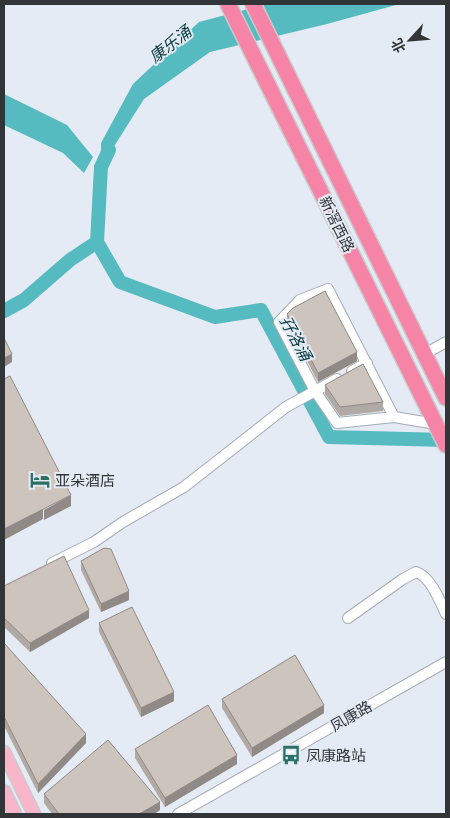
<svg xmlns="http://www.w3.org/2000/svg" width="450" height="818" viewBox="0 0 450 818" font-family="'Archivo Narrow','Noto Sans SC',sans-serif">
	<rect width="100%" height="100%" fill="#e5ebf4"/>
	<g fill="#55bbc0">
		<path d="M266,4H397L396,5L327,24L210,52L144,99L101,167V143L133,84L199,22Z"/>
		<path d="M4,94L67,125L93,157L84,173L63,153L4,125Z"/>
	</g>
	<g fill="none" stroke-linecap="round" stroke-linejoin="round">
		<g stroke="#55bbc0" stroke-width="14">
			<path d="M109,150L101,167L97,242L120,282L215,317L261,310L329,437L446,440"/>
			<path d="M4,311L24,300L70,260L97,242"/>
		</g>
		<defs>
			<g id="minor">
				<path d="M425,354L446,342"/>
				<path d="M352,371L367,363"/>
				<path d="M394,417L337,423L315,391L279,322L300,300L328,289L394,417L436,424"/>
				<path d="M52,563L94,542L123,522L184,487L286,407L337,379"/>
				<path d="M348,618L403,579L416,572C430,576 440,601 446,614"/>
				<path d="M178,814L446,662"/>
			</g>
			<g id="major">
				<path d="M4,752L34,814"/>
				<path d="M4,791L15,814"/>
			</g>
			<g id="highway">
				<path d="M228,4L446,445"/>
				<path d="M253,4L446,398"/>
			</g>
		</defs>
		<use href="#minor" stroke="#a6acb5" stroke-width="12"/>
		<use href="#major" stroke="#cacacb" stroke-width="15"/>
		<use href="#highway" stroke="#cacacb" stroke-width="18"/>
		<use href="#minor" stroke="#fff" stroke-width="10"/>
		<use href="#major" stroke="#f9b5ca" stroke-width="12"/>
		<use href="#highway" stroke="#f584a6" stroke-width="15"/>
	</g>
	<g fill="#b1a9a3">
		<path d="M287,314L357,361L318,382L287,323Z"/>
		<path d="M325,385L383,402V411L340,416L325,394Z"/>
		<path d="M81,561L129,600L101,612L81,570Z"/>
		<path d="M4,586L89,618L30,652L4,627Z"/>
		<path d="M99,623L174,701L141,717L99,632Z"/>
		<path d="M4,643L86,743L38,793L4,726Z"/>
		<path d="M222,699L324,713L252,757L222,708Z"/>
		<path d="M135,749L237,764L165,807L135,758Z"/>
		<path d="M44,794L160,810L154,814H52L44,803Z"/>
	</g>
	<g fill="#908985">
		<path d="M357,352V361L318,382V373Z"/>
		<path d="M12,354V362L4,367V358Z"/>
		<path d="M71,495V506L44,520V510Z"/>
		<path d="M43,509V519L4,540V529Z"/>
		<path d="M129,591V600L101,612V604Z"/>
		<path d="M89,610V618L30,652V643Z"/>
		<path d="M174,692V701L141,717V708Z"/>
		<path d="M324,705V713L252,757V748Z"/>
		<path d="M86,734V743L38,793V784Z"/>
		<path d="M237,755V764L165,807V798Z"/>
		<path d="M160,802V810L154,814H139Z"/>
	</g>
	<g fill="#cec4be" stroke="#908985">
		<path d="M325,291L357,352L318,373L287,314L293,308Z"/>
		<path d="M4,338L12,354L4,358Z"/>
		<path d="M363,364L383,402L340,407L325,385Z"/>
		<path d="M10,376L71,495L4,529V379Z"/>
		<path d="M104,548L111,549L129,591L101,604L81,561Z"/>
		<path d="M64,556L89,610L30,643L4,618V586Z"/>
		<path d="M132,607L174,692L141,708L99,623Z"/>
		<path d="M4,643L86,734L38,784L4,717Z"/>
		<path d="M295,655L324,705L252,748L222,699Z"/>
		<path d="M208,705L237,755L165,798L135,749Z"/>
		<path d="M108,740L160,802L139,814H59L44,794Z"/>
	</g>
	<defs>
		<symbol id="hotel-bare" viewBox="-9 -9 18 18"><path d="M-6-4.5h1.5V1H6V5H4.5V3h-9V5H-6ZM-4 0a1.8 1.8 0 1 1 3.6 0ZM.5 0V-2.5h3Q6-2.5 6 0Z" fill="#2a7065" stroke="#e5ebf4" stroke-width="2.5" paint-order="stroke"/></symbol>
		<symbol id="bus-bare" viewBox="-9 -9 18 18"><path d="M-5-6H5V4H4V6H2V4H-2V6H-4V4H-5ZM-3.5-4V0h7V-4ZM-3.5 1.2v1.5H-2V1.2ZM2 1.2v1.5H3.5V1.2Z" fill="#2a7065" stroke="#e5ebf4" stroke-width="2.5" paint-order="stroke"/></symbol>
	</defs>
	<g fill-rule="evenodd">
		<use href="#hotel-bare" x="26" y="466" width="28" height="28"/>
		<use href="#bus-bare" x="277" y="741" width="28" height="28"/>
	</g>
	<g text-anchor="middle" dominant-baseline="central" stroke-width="4" stroke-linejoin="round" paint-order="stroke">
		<g font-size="15" fill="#323538" stroke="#e5ebf4">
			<text transform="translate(337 224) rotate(64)">新滘西路</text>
			<text transform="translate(351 716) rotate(-30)">凤康路</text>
		</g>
		<g font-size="15" fill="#323538" stroke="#e5ebf4" text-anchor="start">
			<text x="55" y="480">亚朵酒店</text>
			<text x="306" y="755">凤康路站</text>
		</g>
		<g font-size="16" font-style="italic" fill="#0a3b3e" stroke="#e5ebf4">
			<text transform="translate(170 44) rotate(-38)">康乐涌</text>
			<text transform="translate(296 338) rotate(62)">孖洛涌</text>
		</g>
	</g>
	<rect width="450" height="818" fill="none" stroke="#323538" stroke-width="10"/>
	<g transform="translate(410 40) rotate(244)" stroke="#e5ebf4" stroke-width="4" paint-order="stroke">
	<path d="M0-4L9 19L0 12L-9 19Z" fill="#323538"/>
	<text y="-8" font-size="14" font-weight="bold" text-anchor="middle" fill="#323538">北</text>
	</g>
</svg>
